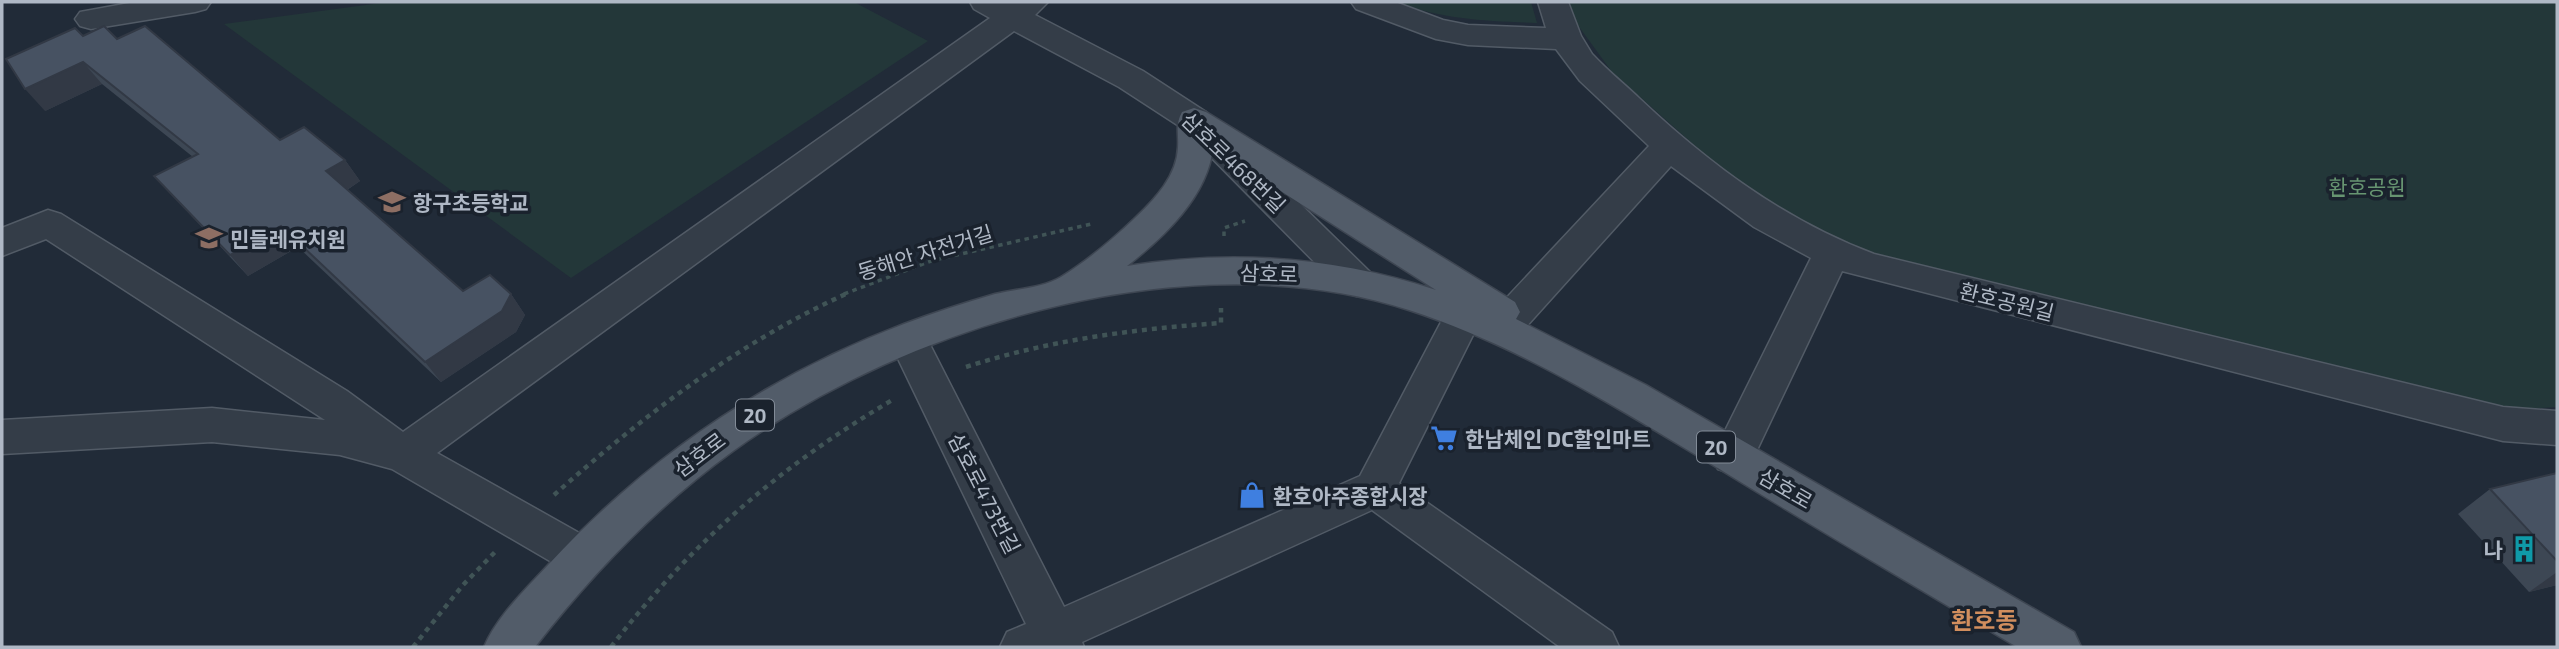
<svg xmlns="http://www.w3.org/2000/svg" width="2559" height="649" viewBox="0 0 2559 649" font-family="'Exo 2','Noto Sans KR',sans-serif">
	<rect width="100%" height="100%" fill="#212b38"/>
	<g fill="#233739">
		<path d="M388,2H854L928,41L571,278L224,24Z"/>
		<path d="M1397,2H1531L1537,23C1488,21 1443,20 1397,2Z"/>
		<path d="M1569,2H2557V407L2506,410L1858,249L1790,218L1730,177L1612,72L1577,24Z"/>
	</g>
	<g fill="none" stroke-linecap="round" stroke-linejoin="round">
		<defs>
			<g id="minor">
				<path d="M135,2H211L206,9L195,12L91,29L80,26L75,19L80,12Z"/>
				<path d="M970,2H1048L1035,15L1143,71L1206,112L1370,272L1376,282L1370,292L1357,296L1344,292L1182,128L1119,87L1014,31L437,453L597,543L604,557L597,571L582,576L567,571L392,469L340,455L212,442L2,454V420L212,408L325,420L46,239L2,256V228L48,210L61,214L347,391L403,432L990,18L974,9Z"/>
				<path d="M1351,2H1395L1443,20L1468,25L1546,28L1538,2H1568L1581,36L1592,54C1607,70 1623,83 1639,98C1709,164 1784,220 1874,254L2503,407L2557,411V445L2503,441L1842,271L1748,469L1733,474L1718,469L1712,457L1811,258L1754,227L1671,166L1525,328L1511,333L1497,328L1492,318L1497,308L1649,146L1580,81L1556,49L1468,45L1436,39L1356,9Z"/>
				<path d="M1464,300L1478,305L1483,315L1399,483L1612,632L1619,647H1560L1372,510L1082,642L1084,647H1000L1007,632L1026,624L889,340L894,329L908,325L922,329L1064,607L1360,476L1450,305Z"/>
			</g>
			<path id="major" d="M1194,108L1206,112L1515,302L1520,312L1516,319L1646,385L2074,632L2081,647H2017C1920,589 1822,532 1726,473C1624,412 1523,347 1409,310C1194,240 912,322 733,451C657,506 592,574 535,647H484C497,616 526,589 549,564C648,457 767,376 904,324C933,313 964,303 995,294C1015,289 1043,288 1061,277C1087,261 1113,239 1135,218C1155,199 1177,176 1178,147C1179,134 1175,124 1182,112ZM1213,148L1436,290C1335,257 1233,249 1127,266C1164,237 1207,197 1213,148Z"/>
		</defs>
		<use href="#minor" stroke="#525b66" stroke-width="3"/>
		<use href="#major" stroke="#3e4652" stroke-width="3"/>
		<g stroke="#405456" stroke-width="3.5" stroke-dasharray="4.5 4.5" stroke-linecap="butt">
			<path d="M1224,236V228L1245,221"/>
			<path d="M844,294L931,261L1091,224"/>
		</g>
		<g stroke="#405456" stroke-width="4.5" stroke-dasharray="5 5" stroke-linecap="butt">
			<path d="M966,367C1049,340 1134,329 1221,323V308"/>
			<path d="M554,495C643,416 739,342 848,293"/>
			<path d="M413,647L463,585L495,552"/>
			<path d="M611,647C692,542 780,466 894,399"/>
		</g>
		<use href="#minor" fill="#343d48" fill-rule="evenodd"/>
		<use href="#major" fill="#525c69" fill-rule="evenodd"/>
	</g>
	<g fill="#3d4754">
		<path d="M83,36L117,39L280,140L345,160L360,181L347,190L463,291L511,294L525,315L516,332L441,382L298,247L248,276L154,176L193,157L102,84L45,111Z"/>
		<path d="M2557,473V585L2529,592L2458,514L2490,489Z"/>
	</g>
	<g fill="#323945">
		<path d="M83,62L102,84L45,111L25,89Z"/>
		<path d="M345,160L360,181L342,193L326,171Z"/>
		<path d="M281,226L298,247L248,276L230,255Z"/>
		<path d="M511,294L525,315L516,332L441,382L425,362Z"/>
		<path d="M2557,572V585L2529,592Z"/>
	</g>
	<g fill="#475262" stroke="#323945" stroke-width="2">
		<path d="M104,26L117,39L145,26L280,140L304,127L345,160L326,171L463,291L490,275L511,294L502,311L425,362L281,226L230,255L154,176L198,154L83,62L25,89L6,59L75,28L83,36Z"/>
		<path d="M2557,473V561L2490,489Z"/>
	</g>
	<defs>
		<symbol id="school-bare" viewBox="-9 -9 18 18"><path d="M0-5L7-2L0 1L-7-2ZM-4 1L0 2.5L4 1V4Q0 6-4 4Z" fill="#8d6e63" stroke="#1a222d" stroke-width="2.5" paint-order="stroke"/></symbol>
		<symbol id="supermarket-bare" viewBox="-9 -9 18 18"><path d="M-6-5.5h2.5l.6 2H6L4.5 2H-2.5L-4.4-4H-6ZM-1.5 3.2a1.3 1.3 0 1 0 .1 0ZM3 3.2a1.3 1.3 0 1 0 .1 0Z" fill="#3f7fe0" stroke="#1a222d" stroke-width="2.5" paint-order="stroke"/></symbol>
		<symbol id="shop-bare" viewBox="-9 -9 18 18"><path d="M-5-2.5h2.3a2.7 3.5 0 0 1 5.4 0H5L5.5 6h-11ZM-1.5-2.5h3a1.5 2.3 0 0 0-3 0Z" fill="#3f7fe0" stroke="#1a222d" stroke-width="2.5" paint-order="stroke"/></symbol>
		<symbol id="building-bare" viewBox="-9 -9 18 18"><path d="M-4-6H4V6H1V3H-1V6H-4ZM-2.5-4.3h1.7v1.8h-1.7ZM.8-4.3h1.7v1.8H.8ZM-2.5-1h1.7V.8h-1.7ZM.8-1h1.7V.8H.8Z" fill="#0f9aa8" stroke="#1a222d" stroke-width="2.5" paint-order="stroke"/></symbol>
	</defs>
	<g fill-rule="evenodd">
		<use href="#school-bare" x="373" y="183" width="38" height="38"/>
		<use href="#school-bare" x="190" y="219" width="38" height="38"/>
		<use href="#supermarket-bare" x="1425" y="419" width="38" height="38"/>
		<use href="#shop-bare" x="1233" y="476" width="38" height="38"/>
		<use href="#building-bare" x="2505" y="530" width="38" height="38"/>
	</g>
	<g text-anchor="middle" dominant-baseline="central" stroke-width="7" stroke-linejoin="round" paint-order="stroke">
		<g fill="#1a222d" stroke="#828b97" stroke-width="2">
			<rect x="736" y="399.5" width="38" height="31" rx="5"/>
			<rect x="1697" y="431.5" width="38" height="31" rx="5"/>
		</g>
		<g font-size="19" font-weight="bold" fill="#afb8c5">
			<text x="755" y="415">20</text>
			<text x="1716" y="447">20</text>
		</g>
		<g font-size="21" fill="#afb8c5" stroke="#1a222d">
			<text transform="translate(1234 162) rotate(44)">삼호로468번길</text>
			<text transform="translate(925 252) rotate(-17)">동해안 자전거길</text>
			<text transform="translate(1269 273) rotate(2)">삼호로</text>
			<text transform="translate(2007 301) rotate(14)">환호공원길</text>
			<text transform="translate(699 454) rotate(-37)">삼호로</text>
			<text transform="translate(1786 488) rotate(30)">삼호로</text>
			<text transform="translate(985 493) rotate(63)">삼호로473번길</text>
		</g>
		<g font-size="21" fill="#679571" stroke="#1a222d">
			<text x="2367" y="186">환호공원</text>
		</g>
		<g font-size="21" font-weight="bold" fill="#afb8c5" stroke="#1a222d" text-anchor="start">
			<text x="413" y="202">항구초등학교</text>
			<text x="230" y="238">민들레유치원</text>
			<text x="1465" y="438">한남체인 DC할인마트</text>
			<text x="1273" y="495">환호아주종합시장</text>
			<text x="2503" y="549" text-anchor="end">나</text>
		</g>
		<g font-size="24" font-weight="bold" fill="#d18e5e" stroke="#1a222d">
			<text x="1984" y="619">환호동</text>
		</g>
	</g>
	<rect width="2559" height="649" fill="none" stroke="#afb8c5" stroke-width="7"/>
</svg>
